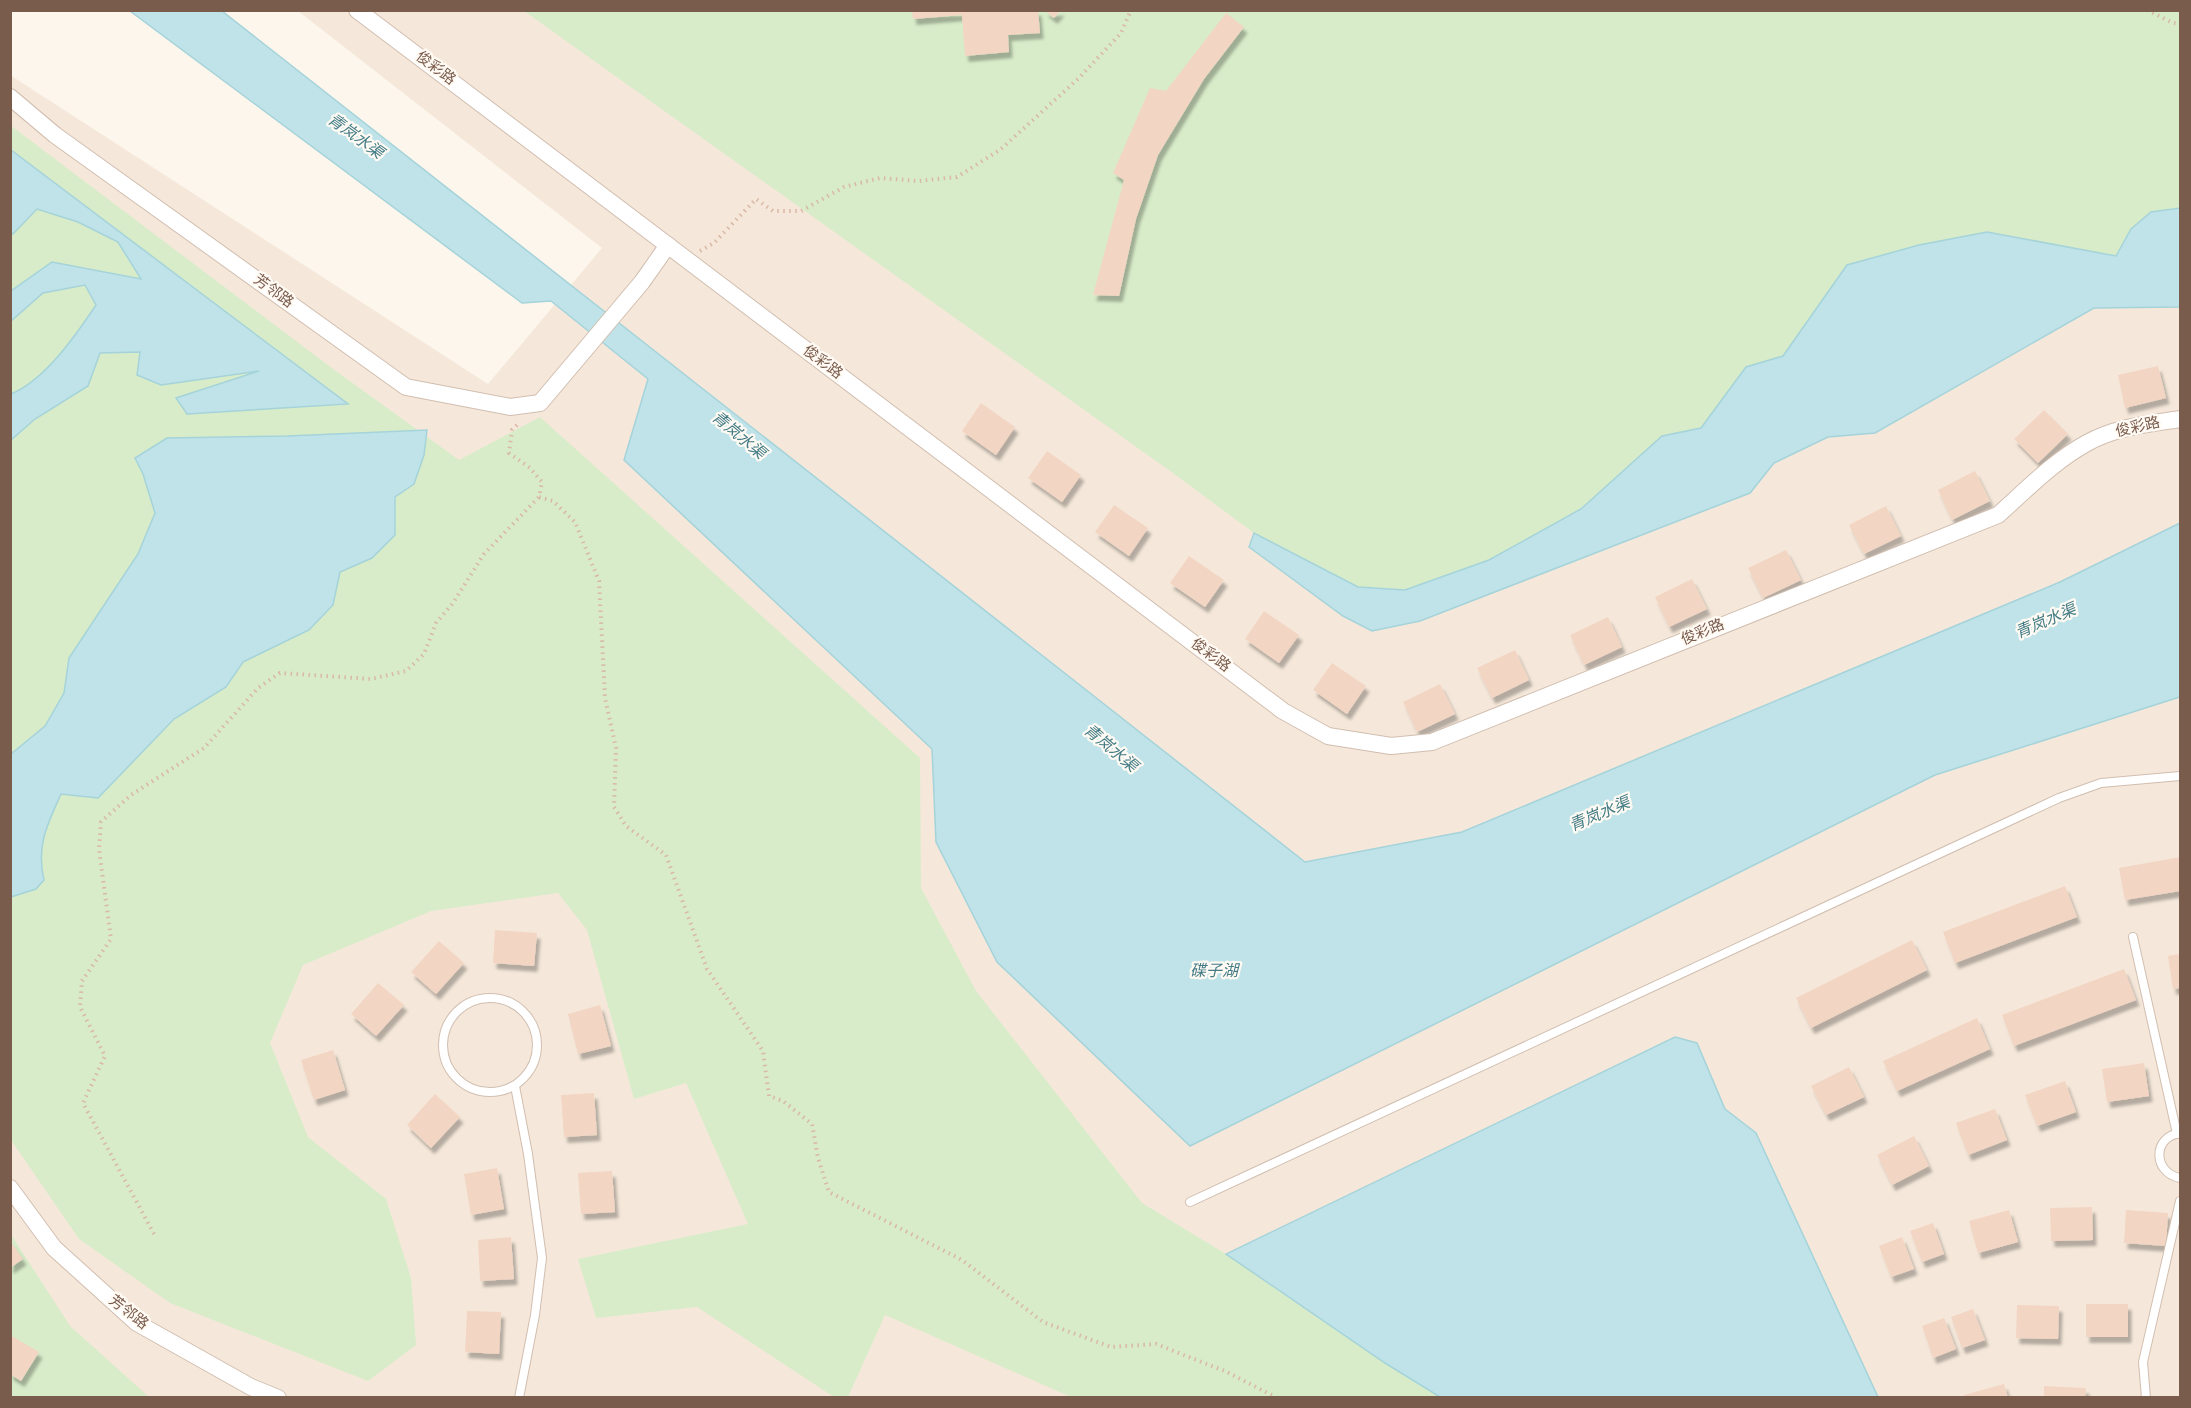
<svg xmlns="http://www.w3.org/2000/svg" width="2191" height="1408" viewBox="0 0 2191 1408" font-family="Overpass,'Noto Sans SC',sans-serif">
	<defs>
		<filter id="shadow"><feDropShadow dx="3.5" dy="6" stdDeviation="1.5" flood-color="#0004"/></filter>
	</defs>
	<rect width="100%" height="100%" fill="#fdf6ec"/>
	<path fill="#f5e8da" d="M298,11H2180V1397H11L10,75L488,384L602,248Z"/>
	<g fill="#d8ecc9">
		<path d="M524,11H2180V208L2151,212L2131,229L2116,256L1987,232L1919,245L1847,265L1783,356L1746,367L1701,428L1662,437L1581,509L1489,560L1405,590L1358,587L1254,533L1177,476Z"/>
		<path d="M10,125L329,366L459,460L540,417L920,758L921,888L976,991L1142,1203L1226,1254L1385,1363L1440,1397H1071L885,1315L848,1397H834L697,1307L596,1318L578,1259L748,1224L686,1083L634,1099L587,930L558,893L431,911L303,965L270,1043L308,1137L386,1199L411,1278L416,1345L368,1381L170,1303L79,1239L11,1140L12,984H10Z"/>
		<path d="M10,1233L70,1326L149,1397H11Z"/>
	</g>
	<g fill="#bfe3e8" stroke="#a5d3da" stroke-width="1.5">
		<path d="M130,11H222L1305,862L1462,832L2060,582L2180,523V697L1935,775L1190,1146L997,962L936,842L932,749L624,460L648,379L551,301L522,303Z"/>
		<path d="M10,150H11L348,404L187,414L176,398L259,371L161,385L137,375L140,352L100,353L88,386L35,419L11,440V394C45,380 76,335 96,305L85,285L43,293L11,321V291L52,262L141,279L118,242L78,222L37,209L13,234L11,232Z"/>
		<path d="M2180,208V307L2094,308L1875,433L1828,437L1774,463L1750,493L1420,621L1372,631L1343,616L1249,547L1254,533L1358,587L1405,590L1489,560L1581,509L1662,436L1701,428L1746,367L1783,356L1847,265L1919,245L1987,232L2116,256L2131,229L2151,212Z"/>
		<path d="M427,430L424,455L414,484L395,497V535L372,558L340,572L333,605L309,630L243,662L226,687L174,719L98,798L61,794C47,825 36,846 44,880L36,889L11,897V754L45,726L64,693L69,658L138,554L155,513L143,474L135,458L167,438L288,436Z"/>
		<path d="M1675,1037L1697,1043L1725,1109L1756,1133L1878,1397H1440L1385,1363L1226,1254Z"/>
	</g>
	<g fill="#f3d5c3" filter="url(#shadow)">
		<path d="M912,10H1038L1040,33L1008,35L1009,52L965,56L962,15L913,19Z"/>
		<path d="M1044,10H1061L1054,18Z"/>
		<path d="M1226,13L1244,27L1204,79L1158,155L1136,219L1119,296L1093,295L1124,180L1113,173L1150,88L1166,91Z"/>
		<path d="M2158,366L2166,398L2125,408L2118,375Z"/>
		<path d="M981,403L1015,427L996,455L962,431Z"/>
		<path d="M2044,410L2068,434L2038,463L2014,439Z"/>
		<path d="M1047,451L1081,475L1062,502L1028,478Z"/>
		<path d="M1975,471L1990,501L1952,520L1938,490Z"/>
		<path d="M1114,505L1148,528L1129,556L1095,532Z"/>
		<path d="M1886,506L1901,536L1864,554L1849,525Z"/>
		<path d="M1786,550L1801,580L1763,598L1748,568Z"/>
		<path d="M1189,556L1224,580L1205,607L1170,583Z"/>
		<path d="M1692,579L1707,609L1669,627L1655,597Z"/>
		<path d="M1264,611L1299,635L1279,663L1245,639Z"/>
		<path d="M1608,617L1622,647L1584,665L1570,635Z"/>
		<path d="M1515,650L1529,680L1492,698L1477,668Z"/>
		<path d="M1332,663L1366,686L1347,714L1313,690Z"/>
		<path d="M1440,684L1455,714L1417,732L1403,702Z"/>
		<path d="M2180,857V891L2125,900L2119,868Z"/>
		<path d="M2065,886L2077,917L1955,963L1943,932Z"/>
		<path d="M495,930L537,933L534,966L493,963Z"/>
		<path d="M1912,940L1927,970L1811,1028L1796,998Z"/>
		<path d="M439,941L464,963L436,994L411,972Z"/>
		<path d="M2180,954V988L2173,989L2168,956Z"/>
		<path d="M2124,969L2136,1000L2014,1046L2002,1015Z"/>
		<path d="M378,983L404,1005L376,1036L351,1014Z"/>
		<path d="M600,1005L611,1046L578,1054L568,1014Z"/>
		<path d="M1977,1018L1990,1049L1897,1091L1883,1061Z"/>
		<path d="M333,1050L345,1090L314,1100L301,1060Z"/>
		<path d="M2144,1063L2149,1096L2107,1102L2102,1069Z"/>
		<path d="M1849,1067L1864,1097L1826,1115L1811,1086Z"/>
		<path d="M2065,1081L2076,1112L2037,1126L2025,1095Z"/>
		<path d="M594,1093L597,1135L564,1137L561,1095Z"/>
		<path d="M435,1094L460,1117L431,1148L407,1125Z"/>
		<path d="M1995,1109L2007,1140L1968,1155L1956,1123Z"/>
		<path d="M1914,1136L1929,1166L1892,1185L1877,1155Z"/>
		<path d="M497,1168L504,1209L471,1215L464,1174Z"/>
		<path d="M612,1171L615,1212L581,1214L578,1173Z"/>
		<path d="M2092,1207L2093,1240L2051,1241L2050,1208Z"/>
		<path d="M2009,1210L2018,1242L1978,1253L1969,1221Z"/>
		<path d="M2126,1210L2168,1213L2166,1246L2124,1243Z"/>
		<path d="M1933,1223L1944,1254L1922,1262L1910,1231Z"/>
		<path d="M511,1237L514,1279L480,1281L478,1240Z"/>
		<path d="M1902,1237L1914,1269L1891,1277L1879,1246Z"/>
		<path d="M10,1241L23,1259L10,1268Z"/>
		<rect x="2086" y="1304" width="42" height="33"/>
		<path d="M2017,1305L2059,1306L2058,1339L2016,1338Z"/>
		<path d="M1973,1309L1985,1340L1962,1348L1951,1317Z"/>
		<path d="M467,1311L501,1312L499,1354L465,1352Z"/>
		<path d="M1944,1318L1956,1349L1933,1358L1922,1326Z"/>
		<path d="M10,1335L39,1352L21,1381L10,1374Z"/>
		<path d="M2004,1384L2008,1398H1965L1964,1395Z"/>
		<path d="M2044,1386L2086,1388L2085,1398H2044Z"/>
	</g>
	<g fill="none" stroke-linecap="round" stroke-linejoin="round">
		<defs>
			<g id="service">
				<path d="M2133,937L2177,1134"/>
				<circle cx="490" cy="1045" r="47"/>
				<path d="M515,1086L528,1154L542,1258L535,1315L519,1398"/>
				<path d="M2180,1133C2152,1137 2153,1173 2180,1178"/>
				<path d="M1190,1202L2059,798L2101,783L2180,776"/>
				<path d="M2146,1398L2143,1362L2180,1201"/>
			</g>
			<g id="minor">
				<path d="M357,10L1283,711L1328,736L1391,746L1432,742L1998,515C2026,490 2054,461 2087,443C2115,427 2149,424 2180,419"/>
				<path d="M10,97L55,135L406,387L510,407L540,403L642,282L668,245"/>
				<path d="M10,1188L54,1248L137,1323L251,1387L278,1398"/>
			</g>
		</defs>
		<use href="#service" stroke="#d1beb0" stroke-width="10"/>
		<use href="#minor" stroke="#d1beb0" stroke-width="18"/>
		<g stroke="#d9b8a5" stroke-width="4" stroke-dasharray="1.5 4.5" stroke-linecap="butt">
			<path d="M2147,10L2173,23L2180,24"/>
			<path d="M700,251L714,243L756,199L773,211H801L844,187L880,178L918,181L957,177L1001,149L1079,78L1121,33L1131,10"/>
			<path d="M517,425L512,430L509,453L530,468L542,482L539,497L553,501L575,522L599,581L605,698L616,748L614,807L626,826L666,855L707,969L763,1051L769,1096L783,1101L812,1124L818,1158L829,1192L962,1260L1043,1322L1111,1347L1156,1344L1227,1372L1277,1398"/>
			<path d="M154,1234L83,1103L105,1056L80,1007L82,981L111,939L99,849L101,822L131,795L204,748L258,688L280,673L371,679L406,671L424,654L436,623L453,603L484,554L539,497"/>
		</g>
		<use href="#service" stroke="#fff" stroke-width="8"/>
		<use href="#minor" stroke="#fff" stroke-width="16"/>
	</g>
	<g text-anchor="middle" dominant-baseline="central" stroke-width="4.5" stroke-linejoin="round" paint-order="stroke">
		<g font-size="15" fill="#7a5c4d" stroke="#fffaf3">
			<text transform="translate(435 69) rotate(37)">俊彩路</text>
			<text transform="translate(273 292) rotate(36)">芳邻路</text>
			<text transform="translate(822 363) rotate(37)">俊彩路</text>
			<text transform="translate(2138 428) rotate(-13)">俊彩路</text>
			<text transform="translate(1703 633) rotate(-22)">俊彩路</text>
			<text transform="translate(1210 656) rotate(37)">俊彩路</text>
			<text transform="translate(128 1313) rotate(38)">芳邻路</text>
		</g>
		<g font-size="16" font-style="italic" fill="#437c86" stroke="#fffaf3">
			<text transform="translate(355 137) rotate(36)">青岚水渠</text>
			<text transform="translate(738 436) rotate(40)">青岚水渠</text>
			<text transform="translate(2046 622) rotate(-23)">青岚水渠</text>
			<text transform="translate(1110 749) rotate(40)">青岚水渠</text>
			<text transform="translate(1600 815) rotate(-23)">青岚水渠</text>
			<text x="1214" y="972">碟子湖</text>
		</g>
	</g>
	<rect width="2191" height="1408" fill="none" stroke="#7a5c4d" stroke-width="24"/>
</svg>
